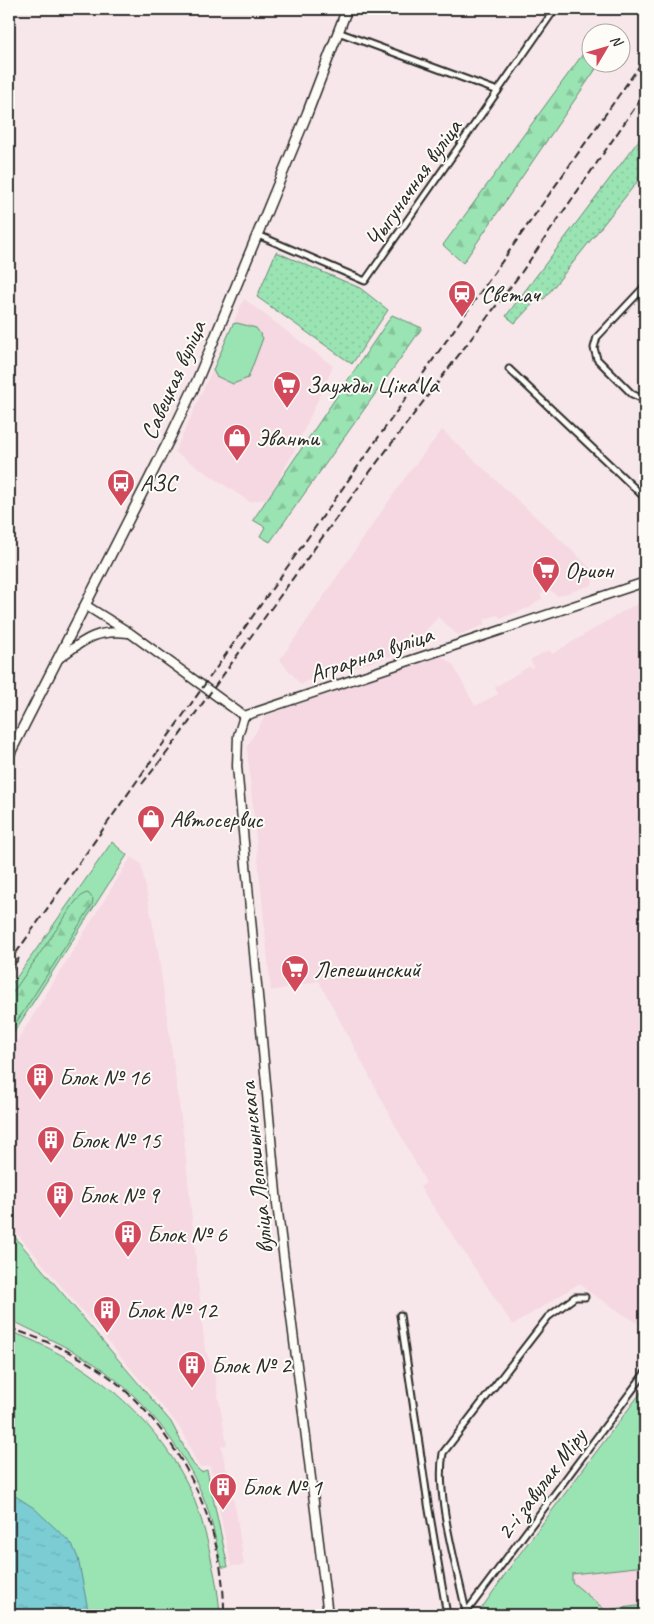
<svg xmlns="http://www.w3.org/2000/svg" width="654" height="1624" viewBox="0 0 654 1624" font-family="Caveat,sans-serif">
	<defs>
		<pattern id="forest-firs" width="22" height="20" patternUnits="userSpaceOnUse" patternTransform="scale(1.25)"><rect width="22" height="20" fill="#9ae4b3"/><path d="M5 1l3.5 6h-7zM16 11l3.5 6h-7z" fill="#85c49a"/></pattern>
		<pattern id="garden-dots" width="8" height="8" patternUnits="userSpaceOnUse" patternTransform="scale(1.25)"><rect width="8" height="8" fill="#9ae4b3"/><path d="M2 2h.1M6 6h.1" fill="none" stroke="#85c49a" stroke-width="1.8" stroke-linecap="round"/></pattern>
		<pattern id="water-ripples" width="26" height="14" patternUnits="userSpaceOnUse" patternTransform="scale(1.25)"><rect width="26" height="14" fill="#7bccd4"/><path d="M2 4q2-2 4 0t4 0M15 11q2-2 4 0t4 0" fill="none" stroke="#6aafb6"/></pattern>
	</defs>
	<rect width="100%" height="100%" fill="#f8e7ea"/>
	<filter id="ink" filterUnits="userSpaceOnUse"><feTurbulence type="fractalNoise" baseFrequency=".02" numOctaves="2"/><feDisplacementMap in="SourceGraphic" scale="10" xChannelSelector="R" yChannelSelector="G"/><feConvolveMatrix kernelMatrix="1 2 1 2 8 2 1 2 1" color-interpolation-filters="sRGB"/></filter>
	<g filter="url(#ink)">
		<g fill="#f5d8e1">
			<path d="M244,299L333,366L295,450L268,498L250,502L175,452Z"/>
			<path d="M442,430L594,571L592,585L558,596L548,589L540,595L543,600L540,599L531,607L501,618L497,615L485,619L484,625L458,635L438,617L414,644L395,655L307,681L301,685L280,660L404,479Z"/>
			<path d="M645,601V1328L586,1290L580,1283L513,1325L420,1187L426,1183L319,981L271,991L247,747L265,716L440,655L453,665L475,706L498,694L495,687L530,666L531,668L534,667L530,660L549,650L552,654L629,608Z"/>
			<path d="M131,857L141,864L158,951L184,1140L205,1350L214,1372L227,1445L221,1446L236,1511L244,1565L231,1566L210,1466L200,1467L197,1464L185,1436L174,1420L9,1224V1054Z"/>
			<path d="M645,1566V1605L602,1609L572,1582V1574Z"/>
		</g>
		<g fill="#9ae4b3" stroke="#62886f">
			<path d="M237,323L256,328L263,338L248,378L233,384L216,376L213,370L233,324Z"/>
			<path d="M112,842L127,855L9,1040V988Z"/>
			<path d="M9,1230L171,1422L193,1464L201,1472L207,1470L228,1567H222C216,1543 212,1517 202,1494C184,1452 151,1408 115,1379C84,1353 44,1337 9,1319Z"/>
			<path d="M9,1331C83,1357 151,1413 187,1483C199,1508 207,1536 212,1563C216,1580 219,1598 220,1615H9Z"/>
			<path d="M645,1387V1566L572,1574V1582L604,1609L603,1615H477L515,1560Z"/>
			<path d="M645,1605V1615H617L612,1609Z"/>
		</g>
		<g fill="url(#forest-firs)" stroke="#62886f">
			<path d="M588,47L591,49L592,62L600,63L463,263L443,245Z"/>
			<path d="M392,315L422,328L270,542L260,536L265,527L253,520Z"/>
			<path d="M88,893L93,899L92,905L9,1034V998L76,901L84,894Z"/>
		</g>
		<g fill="url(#garden-dots)" stroke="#62886f">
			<path d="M645,132V172L544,299L539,297L515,323L506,316Z"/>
			<path d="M276,252L360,288L388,310L352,364L257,297Z"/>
		</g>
		<path fill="url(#water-ripples)" stroke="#5b8c90" d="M9,1492L34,1508L72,1544L78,1558L89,1615H9Z"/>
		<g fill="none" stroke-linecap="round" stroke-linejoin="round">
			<defs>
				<g id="street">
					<path d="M338,32L498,91"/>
					<path d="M258,235L365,281L555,9"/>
					<path d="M645,286L597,337L594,348L597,359L632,394L645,400"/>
					<path d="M509,369L645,498"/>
					<path d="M400,1315L428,1504L447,1615"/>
					<path d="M466,1612C457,1567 435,1496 443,1453L548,1317L575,1297H585"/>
					<path d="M464,1615L645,1373"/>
				</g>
				<g id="secondary">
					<path d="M85,605L130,633L244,716"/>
					<path d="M58,659C83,641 95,629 128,633"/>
					<path d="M244,716L238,736L237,766L277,1204L328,1615"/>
					<path d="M244,716L645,582"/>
				</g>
				<path id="primary" d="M9,755L169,440L197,381L307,114L347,9"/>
			</defs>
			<use href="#street" stroke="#2b2b2b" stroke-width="9"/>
			<use href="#secondary" stroke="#2b2b2b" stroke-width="11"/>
			<use href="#primary" stroke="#2b2b2b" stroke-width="12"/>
			<use href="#street" stroke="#fdfcf7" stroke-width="5"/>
			<use href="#secondary" stroke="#fdfcf7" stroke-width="8"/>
			<use href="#primary" stroke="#fdfcf7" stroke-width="9"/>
			<g stroke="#2b2b2b" stroke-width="2" stroke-dasharray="8 4" stroke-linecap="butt">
				<path d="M142,784L169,750L363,481L521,273L645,93"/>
				<path d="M9,963L645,58"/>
				<path d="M9,973L19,958"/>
				<path d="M9,1328C46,1340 86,1357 117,1383C183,1440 225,1528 224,1615"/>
			</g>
		</g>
	</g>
	<defs>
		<symbol id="station-pin" viewBox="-11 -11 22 30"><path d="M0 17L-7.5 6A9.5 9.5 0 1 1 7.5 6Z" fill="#d1495b" stroke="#fdfcf7"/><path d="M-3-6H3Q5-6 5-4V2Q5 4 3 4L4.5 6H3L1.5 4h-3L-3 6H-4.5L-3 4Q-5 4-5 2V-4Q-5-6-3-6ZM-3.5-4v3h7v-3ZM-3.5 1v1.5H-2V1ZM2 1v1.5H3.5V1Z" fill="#fff"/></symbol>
		<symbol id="supermarket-pin" viewBox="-11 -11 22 30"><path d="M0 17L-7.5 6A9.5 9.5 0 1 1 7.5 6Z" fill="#d1495b" stroke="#fdfcf7"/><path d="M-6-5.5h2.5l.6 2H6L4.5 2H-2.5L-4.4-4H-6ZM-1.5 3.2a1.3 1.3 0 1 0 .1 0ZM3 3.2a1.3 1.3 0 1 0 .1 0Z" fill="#fff"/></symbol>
		<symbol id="shop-pin" viewBox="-11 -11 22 30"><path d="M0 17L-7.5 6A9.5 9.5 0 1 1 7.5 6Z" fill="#d1495b" stroke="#fdfcf7"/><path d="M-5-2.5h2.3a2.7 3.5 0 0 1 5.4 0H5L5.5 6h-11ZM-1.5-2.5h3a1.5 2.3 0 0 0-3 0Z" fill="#fff"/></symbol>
		<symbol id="bus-pin" viewBox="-11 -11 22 30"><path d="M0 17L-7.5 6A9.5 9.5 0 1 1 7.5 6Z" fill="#d1495b" stroke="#fdfcf7"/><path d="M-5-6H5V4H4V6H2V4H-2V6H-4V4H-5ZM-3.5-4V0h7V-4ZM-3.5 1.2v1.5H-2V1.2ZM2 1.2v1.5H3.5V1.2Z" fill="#fff"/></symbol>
		<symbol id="building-pin" viewBox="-11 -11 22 30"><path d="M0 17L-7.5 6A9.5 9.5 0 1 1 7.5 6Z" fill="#d1495b" stroke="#fdfcf7"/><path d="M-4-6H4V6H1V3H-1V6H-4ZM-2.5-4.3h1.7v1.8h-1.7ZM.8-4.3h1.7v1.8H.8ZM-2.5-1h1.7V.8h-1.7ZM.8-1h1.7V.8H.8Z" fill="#fff"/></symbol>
	</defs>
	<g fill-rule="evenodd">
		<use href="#station-pin" x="446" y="278" width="32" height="43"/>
		<use href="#supermarket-pin" x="271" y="369" width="32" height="43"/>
		<use href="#shop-pin" x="221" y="422" width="32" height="43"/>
		<use href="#bus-pin" x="105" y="467" width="32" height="43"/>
		<use href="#supermarket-pin" x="530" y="554" width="32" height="43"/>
		<use href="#shop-pin" x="135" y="803" width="32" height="43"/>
		<use href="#supermarket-pin" x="279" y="953" width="32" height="43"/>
		<use href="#building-pin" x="24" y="1061" width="32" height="43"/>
		<use href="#building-pin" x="35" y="1124" width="32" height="43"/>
		<use href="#building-pin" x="44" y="1179" width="32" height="43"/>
		<use href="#building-pin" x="112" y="1218" width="32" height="43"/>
		<use href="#building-pin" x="91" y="1294" width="32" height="43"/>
		<use href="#building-pin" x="176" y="1349" width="32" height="43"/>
		<use href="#building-pin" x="207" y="1471" width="32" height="43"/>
	</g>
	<g text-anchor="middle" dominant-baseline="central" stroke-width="4" stroke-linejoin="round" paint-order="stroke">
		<g font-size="24" fill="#2b2b2b" stroke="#fdfcf7">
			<text transform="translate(413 183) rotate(-55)">Чыгуначная вуліца</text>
			<text transform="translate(173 380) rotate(-66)">Савецкая вуліца</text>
			<text transform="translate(371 654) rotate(-19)">Аграрная вуліца</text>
			<text transform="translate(256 1168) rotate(-96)">вуліца Лепяшынскага</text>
			<text transform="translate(541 1484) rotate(-53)">2-і завулак Міру</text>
		</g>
		<g font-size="24" fill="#2b2b2b" stroke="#fdfcf7" text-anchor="start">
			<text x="481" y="294">Светач</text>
			<text x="306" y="385">Заужды ЦікаVа</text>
			<text x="256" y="438">Эванти</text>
			<text x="140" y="483">АЗС</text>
			<text x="565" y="570">Орион</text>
			<text x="170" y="819">Автосервис</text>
			<text x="314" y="969">Лепешинский</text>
			<text x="59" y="1077">Блок № 16</text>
			<text x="70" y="1140">Блок № 15</text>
			<text x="79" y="1195">Блок № 9</text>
			<text x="147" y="1234">Блок № 6</text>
			<text x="126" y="1310">Блок № 12</text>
			<text x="211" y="1365">Блок № 2</text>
			<text x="242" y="1487">Блок № 1</text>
		</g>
	</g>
	<rect width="654" height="1624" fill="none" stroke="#fdfcf7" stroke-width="30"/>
	<rect x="15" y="15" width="624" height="1594" fill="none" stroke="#2b2b2b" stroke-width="2" filter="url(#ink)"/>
	<g transform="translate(606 48) rotate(52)"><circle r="24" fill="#fdfcf7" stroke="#a9a8a5"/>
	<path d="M0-4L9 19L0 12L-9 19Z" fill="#d1495b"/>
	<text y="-8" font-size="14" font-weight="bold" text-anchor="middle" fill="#2b2b2b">N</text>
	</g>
</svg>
